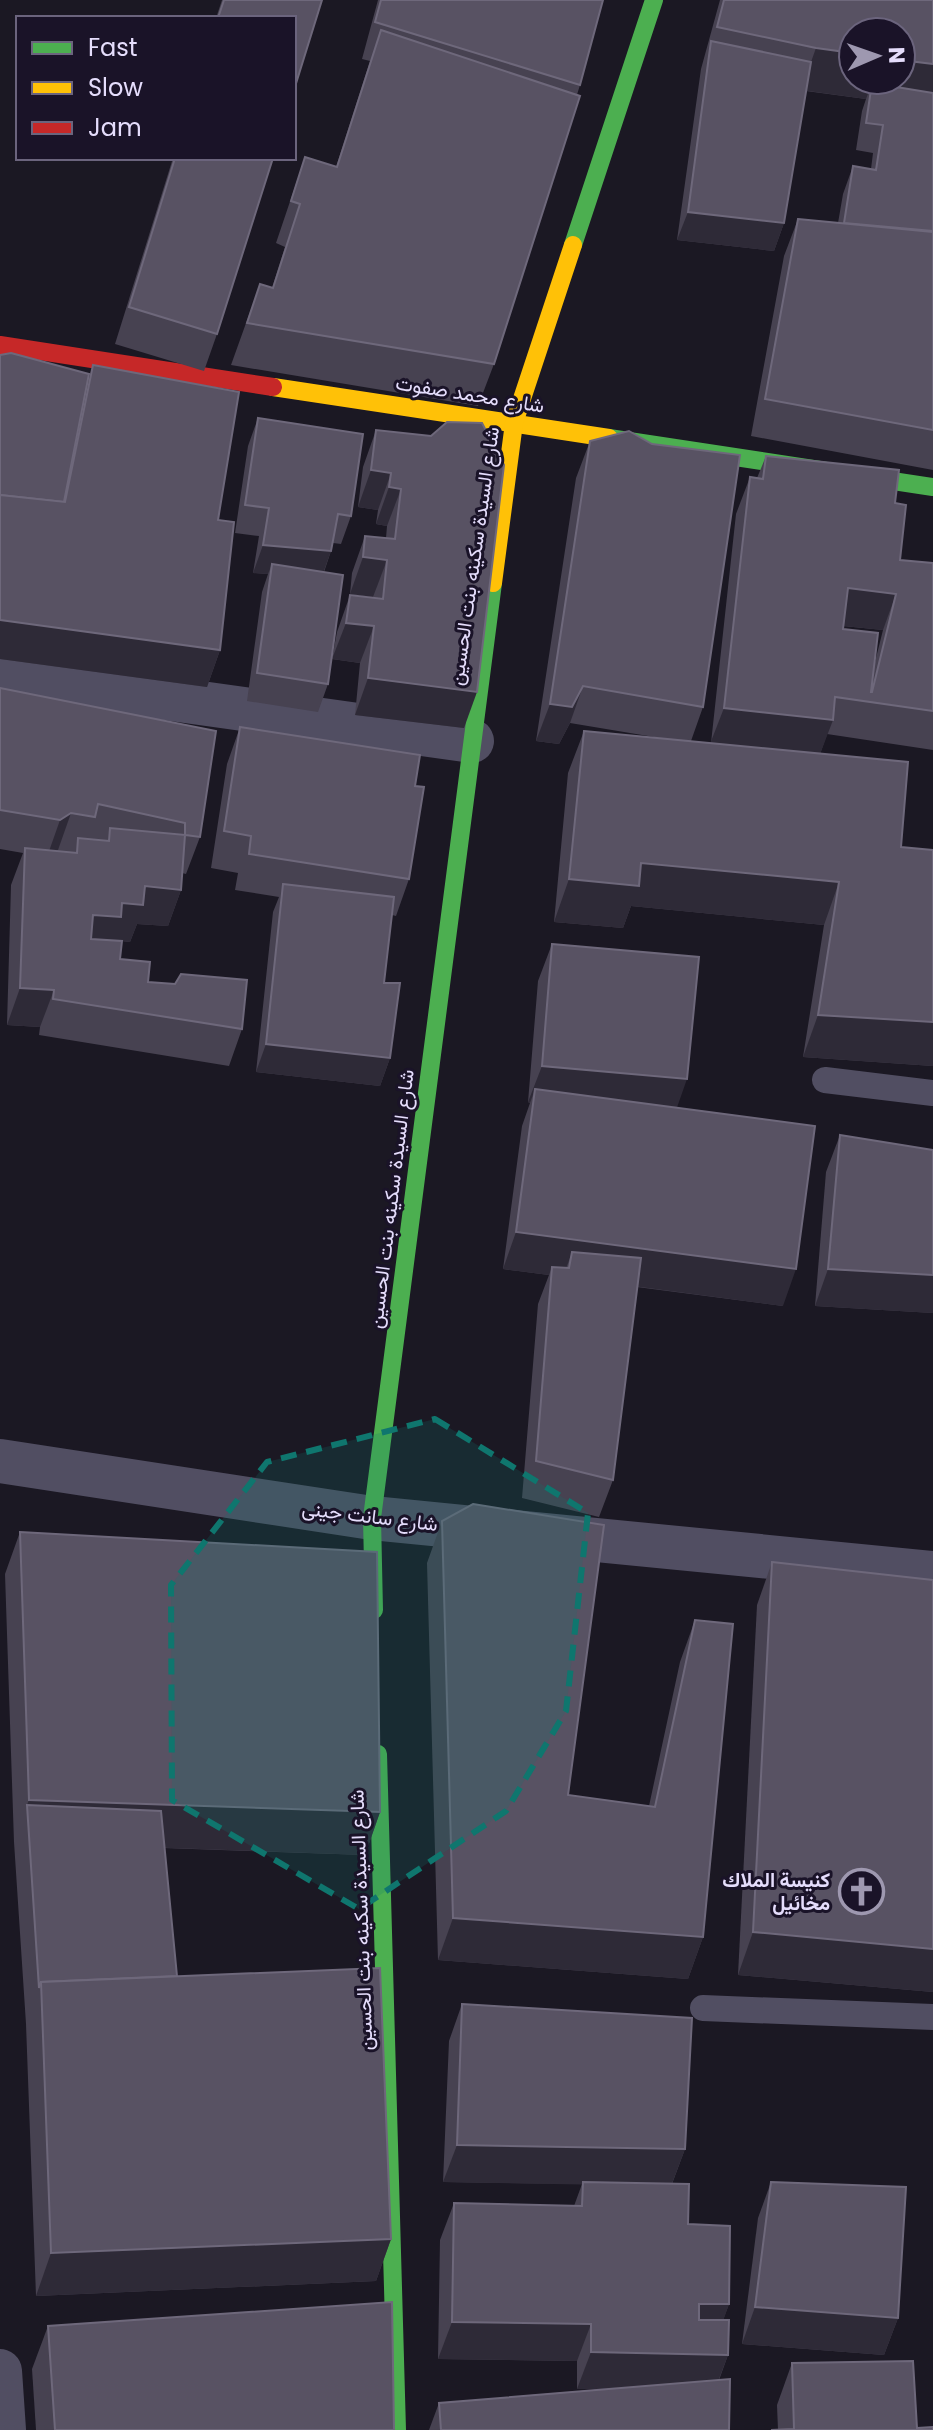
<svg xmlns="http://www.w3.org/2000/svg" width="933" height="2430" viewBox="0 0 933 2430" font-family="Poppins,Vazirmatn,sans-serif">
	<rect width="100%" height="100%" fill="#1b1823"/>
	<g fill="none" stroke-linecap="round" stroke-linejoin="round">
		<g stroke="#514e62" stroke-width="26">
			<path d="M825,1080L933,1093"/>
			<path d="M703,2008L933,2017"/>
		</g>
		<g stroke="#514e62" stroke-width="44">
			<path d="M0,675L472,741"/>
			<path d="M0,1461L372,1518L933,1573"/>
			<path d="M0,2371L4,2430"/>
		</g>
		<g stroke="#4caf50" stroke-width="18">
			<path d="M573,245L654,0"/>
			<path d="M609,438L933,487"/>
			<path d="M374,1610L372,1518L493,583"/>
			<path d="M378,1754L397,2430"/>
		</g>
		<g stroke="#ffc107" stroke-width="18">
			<path d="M273,387L609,438"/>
			<path d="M493,583L514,423L573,245"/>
		</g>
		<path stroke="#c62828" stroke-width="18" d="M0,345L273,387"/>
	</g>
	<g fill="#474251" fill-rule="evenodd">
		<path d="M222,0H322L294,18H216Z"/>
		<path d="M378,0H603L580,85L494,364L478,406L231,365L260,284L272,288L285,247L276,243L305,157L336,167L370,61L362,59Z"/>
		<path d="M720,0H933V470L751,436L784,256L798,219L838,223L843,194L853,166L871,169L873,153L856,150L862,111L866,99L806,91L784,223L774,251L677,240L701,69Z"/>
		<path d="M173,158H273L217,334L204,371L115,344Z"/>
		<path d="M93,365L218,520L220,650L207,687L0,659Z"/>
		<path d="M258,418L351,516L341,544L333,543L331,551L324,572L328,684L318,712L247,701L262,592L268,574L253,573L259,536L235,533L248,446Z"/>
		<path d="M376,430L431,436L464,728L355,715L360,663L332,659L337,632L350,595L373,598V597L350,594L352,573L365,536L386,538L387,526L376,524L378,510L358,507L363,467Z"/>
		<path d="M590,441L703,707L691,741L711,743L736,514L750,477L757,478L766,456L895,503L900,560L933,563V750L827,734L820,754L901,847L933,850V1066L803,1057L824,925L631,906L623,928L554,922L568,773L584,731L660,738L570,723L559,744L536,741L576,478ZM843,626L883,630L874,666L843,629Z"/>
		<path d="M0,688L216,731L200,837L186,874L182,873L181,890L168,926L137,924L130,942L113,940L120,959L148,982L242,1029L229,1066L39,1035L40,1027L7,1025L11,885L23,853L0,849Z"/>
		<path d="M240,727L415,786L409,879L396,916L392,915L384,983L390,1058L380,1086L256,1072L273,912L279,897L235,890L238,873L211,868L227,764Z"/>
		<path d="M552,944L677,1108L783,1306L637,1287L613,1480L599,1517L522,1498L538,1304L549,1275L503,1269L522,1126L530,1103L528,1102L538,981Z"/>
		<path d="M840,1135L933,1150V1313L815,1306L826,1172Z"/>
		<path d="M442,1521L568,1795L649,1806L680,1662L695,1620L703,1937L688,1979L438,1960L427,1563Z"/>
		<path d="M20,1532L380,1812L365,1855L164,1848L177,1976L391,2239L376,2281L36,2296L26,2024L14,1842L5,1574Z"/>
		<path d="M772,1562L933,1580V1992L738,1975L757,1605Z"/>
		<path d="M462,2004L685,2149L672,2184L688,2224L729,2304L723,2320L728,2355L719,2380L729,2430H429L439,2403L603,2389H577V2361L438,2359L440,2240L454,2203L574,2206L582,2184L443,2182L449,2041Z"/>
		<path d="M771,2182L898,2318L884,2355L742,2344L758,2218Z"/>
		<path d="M48,2326L394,2430H36L32,2369Z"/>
		<path d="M792,2363L917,2428L778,2430L777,2405Z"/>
	</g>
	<g fill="#2e2a37">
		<path d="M816,48L853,53V80H901V60L933,64V109L872,83L866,99L801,90Z"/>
		<path d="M688,212L784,223L774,251L677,240Z"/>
		<path d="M371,470L391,473L378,510L358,507Z"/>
		<path d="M389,487L401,489L387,526L376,524Z"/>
		<path d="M263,545L331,551L321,579L272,564L268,574L253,573Z"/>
		<path d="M363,557L387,560L373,597L350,594Z"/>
		<path d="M848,588L896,594L883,630L834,625Z"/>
		<path d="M0,620L220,650L207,687L0,659Z"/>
		<path d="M346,623L374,626L360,663L332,659Z"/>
		<path d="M368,678L477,692L464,728L355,715Z"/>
		<path d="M583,686L570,723L559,744L536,741L550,704Z"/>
		<path d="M724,708L833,720L819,757L710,744Z"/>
		<path d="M71,813L58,850L47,857L60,820Z"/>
		<path d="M641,863L839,882L824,925L631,906L623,928L554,922L569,879Z"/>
		<path d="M145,886L181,890L168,926L137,924L130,942L113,940L80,952L93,915L122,903Z"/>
		<path d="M20,988L54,990L40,1027L7,1025Z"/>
		<path d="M818,1015L933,1022V1066L803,1057Z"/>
		<path d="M266,1044L390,1058L380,1086L256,1072Z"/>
		<path d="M542,1066L687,1079L674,1116L535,1089L530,1103L528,1102Z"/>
		<path d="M516,1232L796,1269L783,1306L566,1277L569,1268L572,1252L563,1277L552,1267L549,1275L503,1269Z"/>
		<path d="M828,1269L933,1275V1313L815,1306Z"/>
		<path d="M29,1800L380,1812L365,1855L30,1843L27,1805Z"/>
		<path d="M453,1918L703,1937L688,1979L438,1960Z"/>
		<path d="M753,1932L933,1949V1992L738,1975Z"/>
		<path d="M457,2145L685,2149L671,2186L443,2182Z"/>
		<path d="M391,2239L376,2281L36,2296L51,2253Z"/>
		<path d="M699,2304H729L716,2341L686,2340Z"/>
		<path d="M755,2307L898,2318L884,2355L742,2344Z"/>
		<path d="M452,2322L591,2324L577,2361L438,2359Z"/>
		<path d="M591,2352L728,2355L714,2392L577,2389Z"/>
	</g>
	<g fill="#585263" stroke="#6e687b" stroke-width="2" fill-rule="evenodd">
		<path d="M224,0H322L294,90V18H218Z"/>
		<path d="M381,0H603L580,85L375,22Z"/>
		<path d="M724,0H933V64L901,60V32H853V53L816,48L717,27Z"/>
		<path d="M381,30L580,96L494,364L247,323L260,284L273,288L300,204L291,201L305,157L337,167Z"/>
		<path d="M711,41L811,62L784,223L688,212Z"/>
		<path d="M872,83L933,93V231L844,223L853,166L876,170L883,125L866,123Z"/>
		<path d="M175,158H273L217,334L129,307Z"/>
		<path d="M798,219L933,232V430L765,399Z"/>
		<path d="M11,353L89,374L64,502L0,495V355Z"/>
		<path d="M93,365L239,392L218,520L234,522L220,650L0,620V495L65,502Z"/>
		<path d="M258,418L363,434L351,516L338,514L331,551L263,545L269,508L245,505Z"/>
		<path d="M447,422L482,423L504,465L477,692L368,678L374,626L346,623L350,595L383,599L387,560L363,557L365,536L395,539L401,489L389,487L391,473L371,470L376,430L431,436Z"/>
		<path d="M629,431L652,444L740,455L703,707L583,686L572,707L550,704L590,441Z"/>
		<path d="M766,456L899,470L895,503L906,505L900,560L933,563V711L835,697L833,720L724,708L750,477L763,479ZM848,588L896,594L872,692H871L878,633L843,629Z"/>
		<path d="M272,564L343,575L328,684L257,673Z"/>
		<path d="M0,688L216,731L200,837L185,835L181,890L145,886L143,905L122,903L121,917L93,915L91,939L122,941L120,959L150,962L148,982L175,984L181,974L247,980L242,1029L53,999L54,990L20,988L25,848L77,853L78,838L109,841L110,828L185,835V823L98,804L95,817L71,813L60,820L0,810Z"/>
		<path d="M240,727L420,755L415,786L424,787L409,879L249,854L251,836L224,831Z"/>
		<path d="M584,731L908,762L901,847L933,850V1022L818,1015L839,882L641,863L639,886L569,879Z"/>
		<path d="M283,884L394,897L384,983H400L390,1058L266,1044Z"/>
		<path d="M552,944L699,957L687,1079L542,1066Z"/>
		<path d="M535,1089L815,1126L796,1269L516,1232Z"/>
		<path d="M840,1135L933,1150V1275L828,1269Z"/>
		<path d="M572,1252L641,1258L613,1480L536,1461L552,1267L569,1268Z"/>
		<path d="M473,1504L604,1525L568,1795L655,1807L695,1620L733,1624L703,1937L453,1918L442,1521Z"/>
		<path d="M20,1532L377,1552L380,1812L29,1800Z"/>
		<path d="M772,1562L933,1580V1949L753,1932Z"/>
		<path d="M27,1805L161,1811L177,1976L41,1982L39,1988Z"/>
		<path d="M380,1968L391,2239L51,2253L41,1982Z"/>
		<path d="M462,2004L692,2018L685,2149L457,2145Z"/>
		<path d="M583,2182L689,2184L688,2224L730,2226L729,2304H699V2320H729L728,2355L591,2352V2324L452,2322L454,2203L582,2206Z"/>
		<path d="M771,2182L906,2187L898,2318L755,2307Z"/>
		<path d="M392,2302L394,2430H55L48,2326Z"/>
		<path d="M913,2361L917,2428L933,2427V2430H771L794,2429L792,2363Z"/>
		<path d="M730,2379L729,2430H441L439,2403Z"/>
	</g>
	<path fill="#0f766e" fill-opacity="0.2" stroke="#0f766e" stroke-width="6" stroke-dasharray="16 10" stroke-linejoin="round" d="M435,1419L588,1513L566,1711L506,1811L359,1909L172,1800L171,1585L267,1462Z"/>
	<defs>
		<symbol id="church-ring" viewBox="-11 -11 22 22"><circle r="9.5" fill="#1a1328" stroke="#9e98b0" stroke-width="1.5"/><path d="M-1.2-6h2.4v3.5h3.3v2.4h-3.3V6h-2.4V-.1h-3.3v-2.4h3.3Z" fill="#9e98b0"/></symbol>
	</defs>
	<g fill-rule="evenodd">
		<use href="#church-ring" x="836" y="1866" width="51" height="51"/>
	</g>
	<g text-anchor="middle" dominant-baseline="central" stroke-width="6" stroke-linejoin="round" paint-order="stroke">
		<g font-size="20" fill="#e5ddfc" stroke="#1a1328">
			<text transform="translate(470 394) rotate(9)">شارع محمد صفوت</text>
			<text transform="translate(474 556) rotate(-82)">شارع السيدة سكينه بنت الحسين</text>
			<text transform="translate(391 1199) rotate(-83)">شارع السيدة سكينه بنت الحسين</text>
			<text transform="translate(370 1516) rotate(7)">شارع سانت جينى</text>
			<text transform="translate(361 1920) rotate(-92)">شارع السيدة سكينه بنت الحسين</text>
		</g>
		<g font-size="20" font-weight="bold" fill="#e5ddfc" stroke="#1a1328" text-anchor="end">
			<text x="830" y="1880">كنيسة الملاك<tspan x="830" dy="23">مخائيل</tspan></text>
		</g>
	</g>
	<rect x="16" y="16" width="280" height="144" fill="#1a1328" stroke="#6b647d" stroke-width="2"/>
	<rect x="32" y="42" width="40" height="12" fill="#4caf50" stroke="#6b647d" stroke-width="2"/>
	<text x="88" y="56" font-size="24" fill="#e5ddfc">Fast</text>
	<rect x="32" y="82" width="40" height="12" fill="#ffc107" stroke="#6b647d" stroke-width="2"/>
	<text x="88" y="96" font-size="24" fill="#e5ddfc">Slow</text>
	<rect x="32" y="122" width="40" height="12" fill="#c62828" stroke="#6b647d" stroke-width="2"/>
	<text x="88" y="136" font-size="24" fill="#e5ddfc">Jam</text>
	<g transform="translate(877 56) rotate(88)"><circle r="38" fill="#1a1328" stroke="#6b647d" stroke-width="2"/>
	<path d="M0-6L14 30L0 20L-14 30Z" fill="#9e98b0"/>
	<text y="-12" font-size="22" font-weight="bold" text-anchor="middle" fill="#e5ddfc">N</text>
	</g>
</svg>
